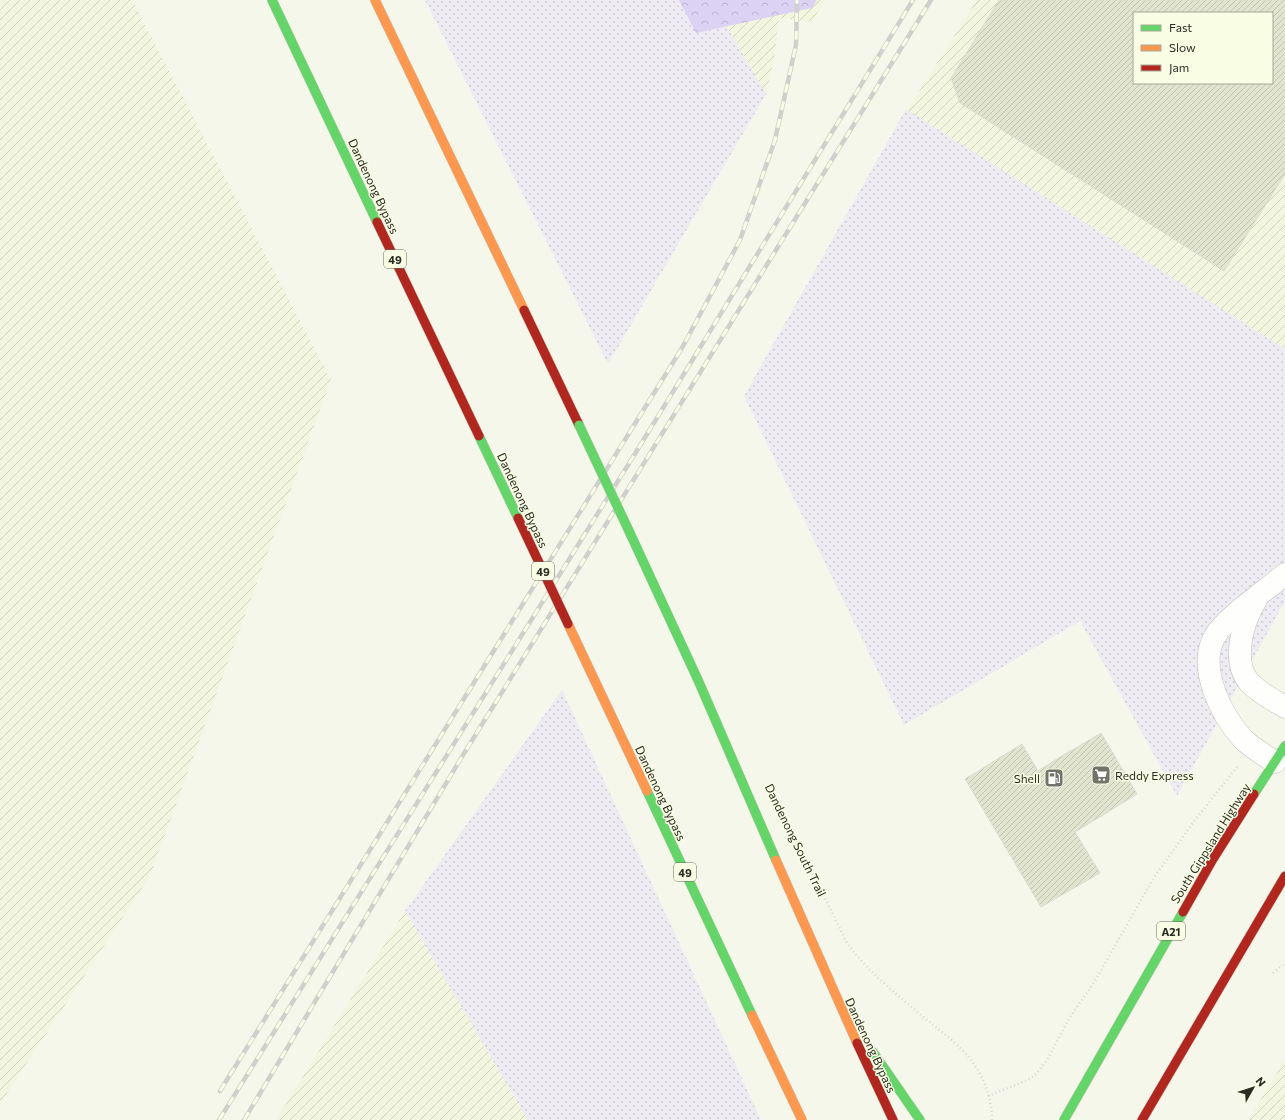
<svg xmlns="http://www.w3.org/2000/svg" width="1285" height="1120" viewBox="0 0 1285 1120" font-family="Commissioner,sans-serif">
	<defs>
		<pattern id="industrial-furrows" width="10" height="10" patternUnits="userSpaceOnUse"><rect width="10" height="10" fill="#f3f6df"/><path d="M-1 1l2-2M0 10L10 0M9 11l2-2" fill="none" stroke="#d0d3bf"/></pattern>
		<pattern id="grass-dots" width="8" height="8" patternUnits="userSpaceOnUse"><rect width="8" height="8" fill="#eeebf3"/><path d="M2 2h.1M6 6h.1" fill="none" stroke="#cccad0" stroke-width="1.8" stroke-linecap="round"/></pattern>
		<pattern id="forest-crowns" width="20" height="18" patternUnits="userSpaceOnUse"><rect width="20" height="18" fill="#dcd2f3"/><path d="M2 6a3 3 0 1 1 6 0M12 15a3 3 0 1 1 6 0" fill="none" stroke="#bdb4d0"/></pattern>
		<pattern id="building-hatch" width="6" height="6" patternUnits="userSpaceOnUse"><rect width="6" height="6" fill="#e1e4ce"/><path d="M-1 1l2-2M0 6l6-6M5 7l2-2" fill="none" stroke="#c1c4b1"/></pattern>
	</defs>
	<rect width="100%" height="100%" fill="#f5f7ea"/>
	<g fill="url(#industrial-furrows)" fill-rule="evenodd">
		<path d="M0,0H132L331,380L150,876L0,1104Z"/>
		<path d="M711,0H825L812,22L779,18L774,60L766,94Z"/>
		<path d="M977,0H1285V354L904,115ZM1134,13H1272V83H1134Z"/>
		<path d="M405,911L528,1120H276Z"/>
		<path d="M1285,1060V1120H1248Z"/>
	</g>
	<g fill="url(#grass-dots)">
		<path d="M425,0H711L766,94L608,364Z"/>
		<path d="M906,109L1285,349V601L1177,796L1080,621L904,725L744,396Z"/>
		<path d="M562,690L761,1120H528L405,911Z"/>
	</g>
	<path fill="url(#forest-crowns)" d="M679,0H817L812,8L696,33Z"/>
	<g fill="url(#building-hatch)" stroke="#dbddd2" fill-rule="evenodd">
		<path d="M999,0H1285V174L1224,271L960,103L951,78ZM1134,13H1272V83H1134Z"/>
		<path d="M1101,733L1137,794L1101,816L1064,755Z"/>
		<path d="M1022,744L1038,771L1071,750L1108,812L1075,832L1100,873L1041,907L965,779Z"/>
	</g>
	<g fill="none" stroke-linecap="round" stroke-linejoin="round">
		<defs>
			<g id="street">
				<path d="M1256,600C1243,621 1231,661 1249,682C1259,693 1273,700 1285,707"/>
				<path d="M1275,762C1264,755 1252,748 1243,739C1221,715 1197,667 1215,636C1226,617 1267,590 1285,574"/>
			</g>
			<g id="fast">
				<path d="M272,0L377,222"/>
				<path d="M479,436L518,518"/>
				<path d="M629,531L698,680L776,860"/>
				<path d="M647,791L752,1015"/>
				<path d="M1254,794L1285,746"/>
				<path d="M873,1052L920,1120"/>
				<path d="M1064,1120L1183,912"/>
			</g>
			<g id="slow">
				<path d="M375,0L524,310"/>
				<path d="M568,624L647,791"/>
				<path d="M776,860L857,1043"/>
				<path d="M752,1015L802,1120"/>
			</g>
			<g id="jam">
				<path d="M377,222L479,436"/>
				<path d="M524,310L579,425"/>
				<path d="M1183,912L1213,859L1254,794"/>
				<path d="M857,1043L893,1120"/>
				<path d="M1142,1120L1285,876"/>
			</g>
		</defs>
		<use href="#street" stroke="#bec0b5" stroke-width="23"/>
		<use href="#fast" stroke="#bec0b5" stroke-width="10"/>
		<use href="#slow" stroke="#bec0b5" stroke-width="10"/>
		<use href="#jam" stroke="#bec0b5" stroke-width="10"/>
		<g stroke="#d8d9d5" stroke-width="2.5" stroke-dasharray="1 3" stroke-linecap="butt">
			<path d="M797,841L847,943C870,975 903,999 933,1025C947,1036 963,1048 973,1063C985,1079 992,1100 992,1120"/>
			<path d="M1273,973L1285,963"/>
			<path d="M988,1096L1028,1080L1036,1074L1047,1060L1070,1017L1095,981L1153,879L1192,824L1237,767"/>
		</g>
		<use href="#street" stroke="#fefefc" stroke-width="22"/>
		<use href="#fast" stroke="#63d668" stroke-width="9"/>
		<use href="#slow" stroke="#ff974d" stroke-width="9"/>
		<use href="#jam" stroke="#b3261e" stroke-width="9"/>
		<defs>
			<g id="rail">
				<path d="M220,1091L682,348L740,240L775,140L796,45L797,0"/>
				<path d="M219,1120L633,457L913,0"/>
				<path d="M244,1120L463,755L931,0"/>
			</g>
		</defs>
		<use href="#rail" stroke="#cfcfcb" stroke-width="4.5"/>
		<use href="#rail" stroke="#f9fde4" stroke-width="3" stroke-dasharray="9" stroke-linecap="butt"/>
		<defs>
			<path id="fast-bridge" d="M579,425L629,531"/>
			<path id="jam-bridge" d="M518,518L568,624"/>
		</defs>
		<use href="#fast-bridge" stroke="#bec0b5" stroke-width="10" stroke-linecap="butt"/>
		<use href="#jam-bridge" stroke="#bec0b5" stroke-width="10" stroke-linecap="butt"/>
		<use href="#fast-bridge" stroke="#63d668" stroke-width="9"/>
		<use href="#jam-bridge" stroke="#b3261e" stroke-width="9"/>
	</g>
	<defs>
		<symbol id="supermarket-square" viewBox="-11 -11 22 22"><rect x="-9" y="-9" width="18" height="18" rx="4" fill="#727369" stroke="#f9fde4"/><path d="M-6-5.5h2.5l.6 2H6L4.5 2H-2.5L-4.4-4H-6ZM-1.5 3.2a1.3 1.3 0 1 0 .1 0ZM3 3.2a1.3 1.3 0 1 0 .1 0Z" fill="#fff"/></symbol>
		<symbol id="fuel-square" viewBox="-11 -11 22 22"><rect x="-9" y="-9" width="18" height="18" rx="4" fill="#727369" stroke="#f9fde4"/><path d="M-5.5-6h7V0h2V4h1.3V-2.5L3-4.5l.8-.8L6-3V5H2.5V1h-1V6h-7ZM-4.2-4.7v3.2H.2V-4.7Z" fill="#fff"/></symbol>
	</defs>
	<g fill-rule="evenodd">
		<use href="#supermarket-square" x="1090" y="764" width="22" height="22"/>
		<use href="#fuel-square" x="1043" y="767" width="22" height="22"/>
	</g>
	<g text-anchor="middle" dominant-baseline="central" stroke-width="3" stroke-linejoin="round" paint-order="stroke">
		<g fill="#f9fde4" stroke="#696b5d" stroke-width="1">
			<rect x="384" y="250" width="22" height="18" rx="3"/>
			<rect x="532" y="562" width="22" height="18" rx="3"/>
			<rect x="674" y="863" width="22" height="18" rx="3"/>
			<rect x="1157" y="922" width="28" height="18" rx="3"/>
		</g>
		<g font-size="11" font-weight="bold" fill="#2b2c23">
			<text x="395" y="259">49</text>
			<text x="543" y="571">49</text>
			<text x="685" y="872">49</text>
			<text x="1171" y="931">A21</text>
		</g>
		<g font-size="12" fill="#2b2c23" stroke="#f9fde4">
			<text transform="translate(374 186) rotate(65)">Dandenong Bypass</text>
			<text transform="translate(523 500) rotate(65)">Dandenong Bypass</text>
			<text transform="translate(661 793) rotate(65)">Dandenong Bypass</text>
			<text transform="translate(796 840) rotate(64)">Dandenong South Trail</text>
			<text transform="translate(1210 843) rotate(-58)">South Gippsland Highway</text>
			<text transform="translate(871 1045) rotate(65)">Dandenong Bypass</text>
		</g>
		<g font-size="12" fill="#2b2c23" stroke="#f9fde4" text-anchor="start">
			<text x="1115" y="775">Reddy Express</text>
			<text x="1040" y="778" text-anchor="end">Shell</text>
		</g>
	</g>
	<rect x="1133" y="12" width="140" height="72" fill="#f9fde4" stroke="#a7a997"/>
	<rect x="1141" y="25" width="20" height="6" fill="#63d668" stroke="#a7a997"/>
	<text x="1169" y="32" font-size="12" fill="#2b2c23">Fast</text>
	<rect x="1141" y="45" width="20" height="6" fill="#ff974d" stroke="#a7a997"/>
	<text x="1169" y="52" font-size="12" fill="#2b2c23">Slow</text>
	<rect x="1141" y="65" width="20" height="6" fill="#b3261e" stroke="#a7a997"/>
	<text x="1169" y="72" font-size="12" fill="#2b2c23">Jam</text>
	<g transform="translate(1253 1088) rotate(51)" stroke="#f9fde4" stroke-width="3" paint-order="stroke">
	<path d="M0-3L7 15L0 10L-7 15Z" fill="#2b2c23"/>
	<text y="-6" font-size="11" font-weight="bold" text-anchor="middle" fill="#2b2c23">N</text>
	</g>
</svg>
